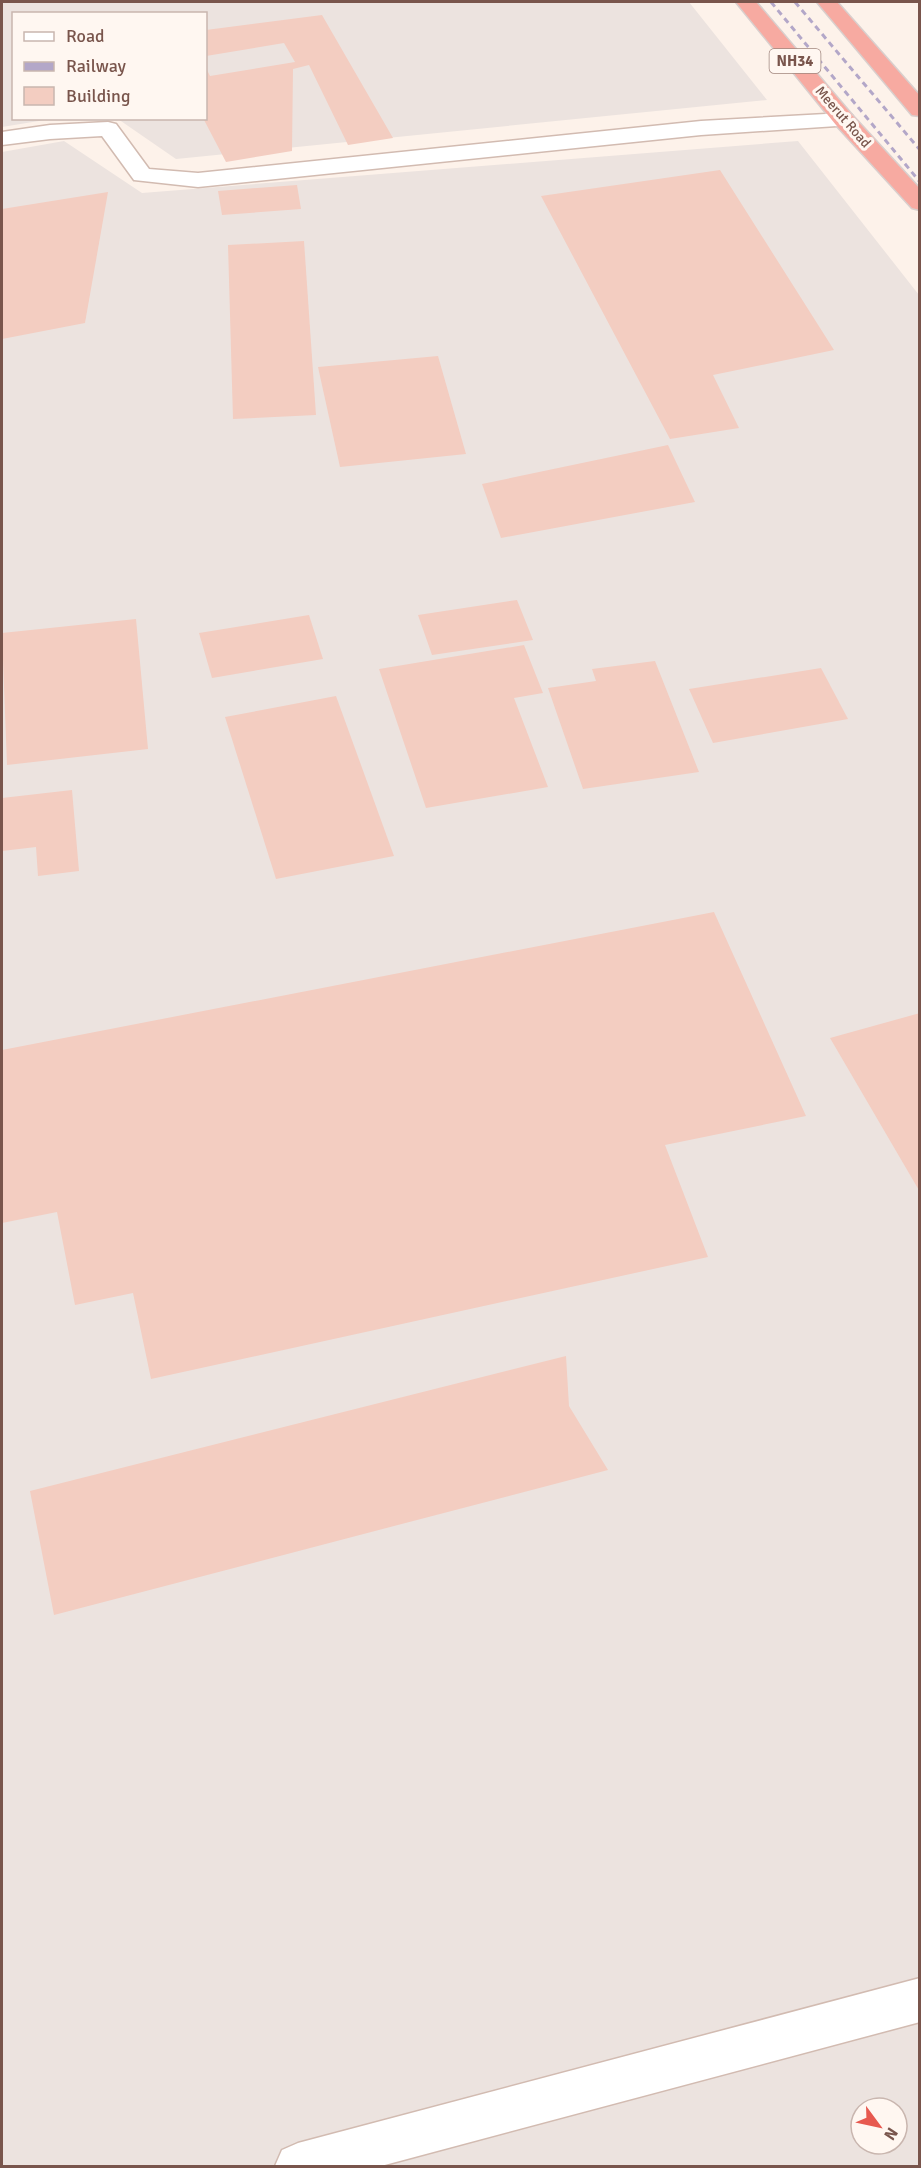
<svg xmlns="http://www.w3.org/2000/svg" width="921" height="2168" viewBox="0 0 921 2168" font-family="Signika,sans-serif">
	<rect width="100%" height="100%" fill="#fdf2ea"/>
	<g fill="#ece3df" fill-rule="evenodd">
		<path d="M2,2H689L767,100L176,159L118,119L206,118V14H14V118L51,119L2,127Z"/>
		<path d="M64,141L142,193L798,141L919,295V2166H2V152ZM861,2108H897V2144H861Z"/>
	</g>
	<g fill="#f3cdc1">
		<path d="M322,15L393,138L348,145L309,65L293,69L292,151L226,162L203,118H206V68L210,76L295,62L284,43L206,56V30Z"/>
		<path d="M720,170L834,350L713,375L739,428L670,439L541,196Z"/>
		<path d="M297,185L301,209L222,215L218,191Z"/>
		<path d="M108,192L85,323L2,339V209Z"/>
		<path d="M304,241L316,415L233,419L228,245Z"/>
		<path d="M438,356L466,454L340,467L318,367Z"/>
		<path d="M668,445L695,502L501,538L482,484Z"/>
		<path d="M517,600L533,640L432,655L418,615Z"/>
		<path d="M309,615L323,659L212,678L199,633Z"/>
		<path d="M136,619L148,749L7,765L2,633Z"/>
		<path d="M524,645L543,693L514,698L548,787L426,808L379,669Z"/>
		<path d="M655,661L699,772L583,789L548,688L596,681L592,669Z"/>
		<path d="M821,668L848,719L713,743L689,689Z"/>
		<path d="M336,696L394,856L276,879L225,717Z"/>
		<path d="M72,790L79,871L38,876L36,847L2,851V798Z"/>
		<path d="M714,912L806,1116L665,1145L708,1257L151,1379L133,1293L75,1305L57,1212L2,1223V1050Z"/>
		<path d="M920,1013V1192L830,1038Z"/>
		<path d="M566,1356L569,1406L608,1470L54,1615L30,1491Z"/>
	</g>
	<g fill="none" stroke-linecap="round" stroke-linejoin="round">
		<defs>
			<g id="minor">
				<path d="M844,113L852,115L855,120L852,125L701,135L198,187L134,180L102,136L50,139L2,145V132L50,125L108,122L116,124L149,169L198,173L701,121Z"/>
				<path d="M920,1978V2022L381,2166H275L282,2150L298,2143Z"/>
			</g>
			<g id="highway">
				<path d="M736,2H756L852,115L920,189V210L912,208L836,125Z"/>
				<path d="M817,2H837L920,96V116L912,115Z"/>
			</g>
		</defs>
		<use href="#minor" stroke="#d2bbb1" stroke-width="3"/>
		<use href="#highway" stroke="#d9cfcd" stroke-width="3"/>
		<use href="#minor" fill="#fff" fill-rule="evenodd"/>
		<use href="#highway" fill="#f7aaa1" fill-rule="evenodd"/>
		<g stroke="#b3a7c8" stroke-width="3" stroke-dasharray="6 4.5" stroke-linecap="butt">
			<path d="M771,2L920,182"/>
			<path d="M795,2L920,150"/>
		</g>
	</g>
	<g text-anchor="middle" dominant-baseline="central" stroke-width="6" stroke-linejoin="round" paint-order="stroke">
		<g font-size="14" fill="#79554c" stroke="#fff7f1">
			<text transform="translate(843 117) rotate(49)">Meerut Road</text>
		</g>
		<rect fill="#fff7f1" stroke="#a1867e" stroke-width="1.5" x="769.5" y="49" width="51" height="24" rx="4.5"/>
		<g font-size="15" font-weight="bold" fill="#79554c">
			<text x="795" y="61">NH34</text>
		</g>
	</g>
	<rect width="921" height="2168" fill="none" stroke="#79554c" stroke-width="6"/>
	<rect x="12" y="12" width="195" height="108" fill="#fff7f1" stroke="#c9b6af" stroke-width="1.5"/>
	<rect x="24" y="32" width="30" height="9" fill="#ffffff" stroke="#c9b6af" stroke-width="1.5"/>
	<text x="66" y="42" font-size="18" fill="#79554c">Road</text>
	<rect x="24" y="62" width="30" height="9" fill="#b3a7c8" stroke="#c9b6af" stroke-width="1.5"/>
	<text x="66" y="72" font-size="18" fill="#79554c">Railway</text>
	<rect x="24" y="87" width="30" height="18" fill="#f3cdc1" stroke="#c9b6af" stroke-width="1.5"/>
	<text x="66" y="102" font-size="18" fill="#79554c">Building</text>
	<g transform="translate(879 2126) rotate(123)"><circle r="28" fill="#fff7f1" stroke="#c9b6af" stroke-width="1.5"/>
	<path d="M0-4.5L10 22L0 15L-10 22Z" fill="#e7594f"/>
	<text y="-9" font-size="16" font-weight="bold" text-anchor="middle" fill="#79554c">N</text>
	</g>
</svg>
